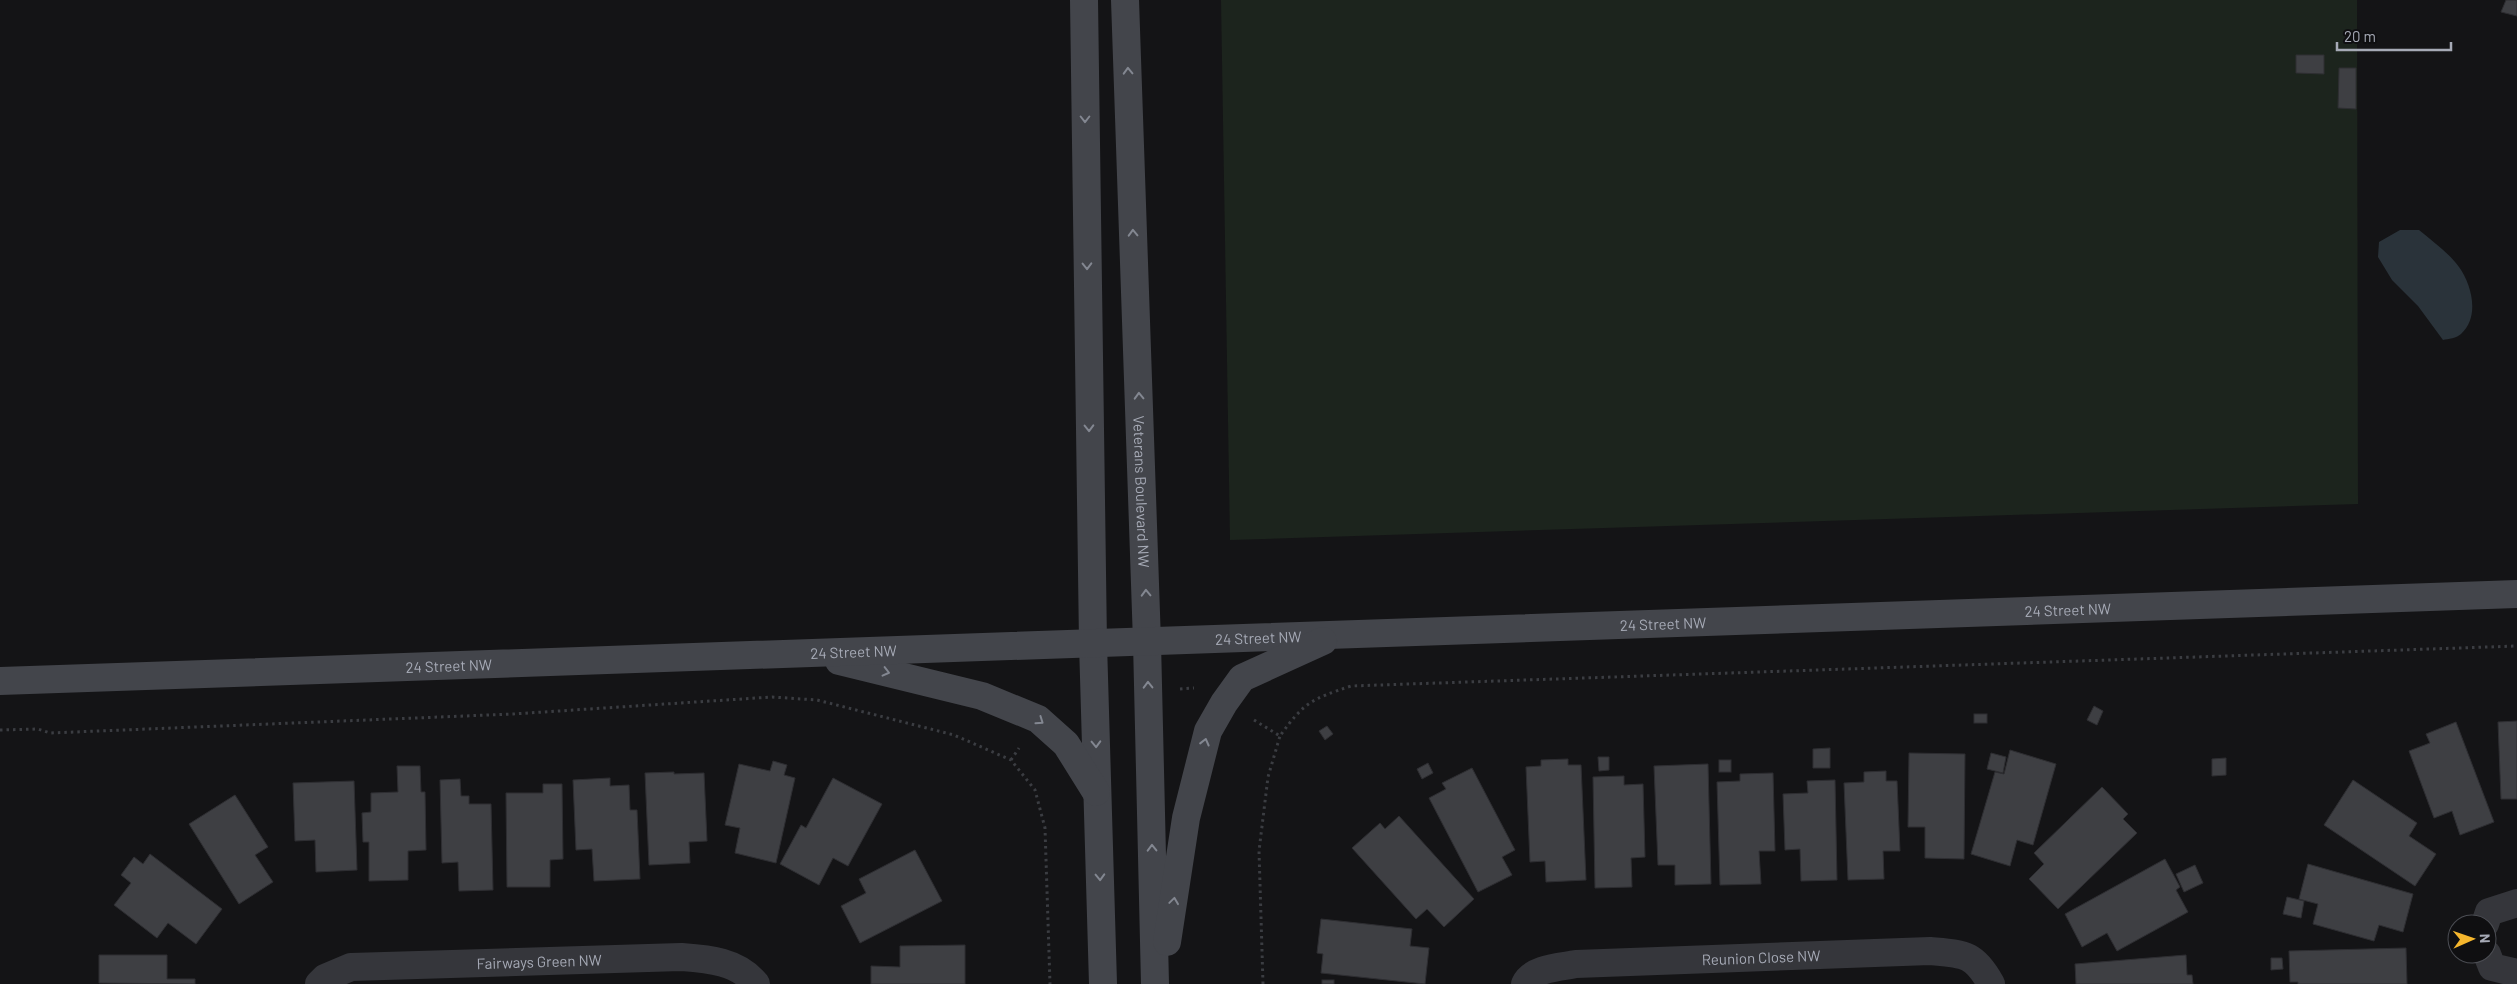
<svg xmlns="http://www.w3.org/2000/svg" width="2517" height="984" viewBox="0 0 2517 984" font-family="Barlow,sans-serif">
	<rect width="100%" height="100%" fill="#141416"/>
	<path fill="#1c241d" d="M1221,0H2357L2358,504L1230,540Z"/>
	<path fill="#2a333a" d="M2400,230H2419C2432,241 2448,252 2459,267C2472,285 2480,317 2461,334C2457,338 2448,339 2443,340L2418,306L2392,280L2378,257L2379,242Z"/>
	<g fill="#3e3f43" stroke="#2e2e32">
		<path d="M2506,0H2517V16L2501,12Z"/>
		<path d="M2296,55H2324V74L2296,73Z"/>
		<path d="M2339,68H2356V109L2338,108Z"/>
		<path d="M2094,706L2103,711L2097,725L2087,720Z"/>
		<rect x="1974" y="714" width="13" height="9"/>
		<path d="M2517,721V799H2501L2498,722Z"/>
		<path d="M2456,722L2494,822L2460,835L2452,811L2434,818L2409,751L2430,743L2426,734Z"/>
		<path d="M1327,726L1333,734L1325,740L1319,731Z"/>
		<path d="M1830,748V768H1813V749Z"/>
		<path d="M2010,750L2056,764L2033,845L2017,840L2010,866L1971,854L1995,772L2004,774Z"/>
		<path d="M1909,753L1965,754L1964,859L1925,858V827H1908Z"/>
		<path d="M1991,753L2006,757L2003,773L1987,769Z"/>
		<path d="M1598,757H1609V770L1599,771Z"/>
		<path d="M2226,758V775L2212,776V759Z"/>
		<path d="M1568,759V765H1581L1586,880L1546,882L1545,861L1530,862L1526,767L1541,766V760Z"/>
		<rect x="1719" y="760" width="12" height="12"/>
		<path d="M773,761L787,765L784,775L795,778L776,863L735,853L740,828L725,825L739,764L770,771Z"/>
		<path d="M1428,763L1433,773L1422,779L1417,769Z"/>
		<path d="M1708,764L1711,884L1675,885V865H1658L1654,766Z"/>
		<path d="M397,766H420L421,792H425L426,850L408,851V880L369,881V842H363L362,813L371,812V793L398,792Z"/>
		<path d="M1472,768L1515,850L1502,857L1512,875L1478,892L1429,798L1446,789L1442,783Z"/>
		<path d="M1886,771V781H1897L1900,851H1883L1884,879L1848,880L1844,783L1864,782V772Z"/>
		<path d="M674,772V774L704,773L707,841L689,842L690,863L649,865L645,773Z"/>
		<path d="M1773,773L1775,851H1759L1761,884L1720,885L1717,782L1740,781V774Z"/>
		<path d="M1624,776V785L1643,784L1645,857L1631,858L1632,887L1595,888L1593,777Z"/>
		<path d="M610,778V786L629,785L630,810H637L640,879L594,881L592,849L576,850L573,780Z"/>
		<path d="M833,778L882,804L848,866L833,858L819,885L780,864L801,825L806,828Z"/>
		<path d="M460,779L461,796H469V804H491L493,890L459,891L458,862L442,863L440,780Z"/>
		<path d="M1835,780L1837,880L1801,881L1800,849L1785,850L1783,794L1808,793L1807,781Z"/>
		<path d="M2353,780L2417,823L2409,836L2436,854L2415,886L2324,825Z"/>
		<path d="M354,781L357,870L316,872L315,840L295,841L293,783Z"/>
		<path d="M543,784H562L563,859L550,860V887H507L506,793H543Z"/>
		<path d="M2102,787L2128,814L2123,819L2137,833L2058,909L2029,879L2044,864L2034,853Z"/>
		<path d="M235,795L268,847L255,855L273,882L239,904L189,824Z"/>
		<path d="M1399,816L1474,899L1444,927L1427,909L1416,919L1352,848L1380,823L1385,829Z"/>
		<path d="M915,850L942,901L860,943L841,906L866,893L859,879Z"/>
		<path d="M150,854L222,909L196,944L168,923L157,938L114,905L131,883L121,875L134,857L143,864Z"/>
		<path d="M2165,859L2180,887L2176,890L2188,912L2117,951L2107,933L2082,947L2065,914Z"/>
		<path d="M2308,864L2413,894L2403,932L2379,925L2374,941L2313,924L2318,904L2299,899Z"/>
		<path d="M2195,865L2203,883L2184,892L2176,874Z"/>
		<path d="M2287,897L2304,901L2301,918L2283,914Z"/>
		<path d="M1321,919L1412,929L1410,946L1429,948L1425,984L1321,973L1323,954L1317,953Z"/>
		<path d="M965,945V984H871V966L900,967V946Z"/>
		<path d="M2406,948L2407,984H2298V982H2290L2289,951Z"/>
		<path d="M99,955H167V979H195V984L99,983Z"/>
		<path d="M2186,955L2187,975H2192L2193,984H2076L2075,964Z"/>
		<path d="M2271,958H2282L2283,969L2271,970Z"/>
		<rect x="1322" y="980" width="12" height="4"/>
	</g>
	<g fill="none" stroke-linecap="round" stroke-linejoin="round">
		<g stroke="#3b3d42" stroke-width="3" stroke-dasharray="2.5 4" stroke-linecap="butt">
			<path d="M1180,689L1194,688"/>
			<path d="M1254,720L1280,736C1304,702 1312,699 1351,686L2517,646"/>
			<path d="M0,730L38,729L50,733L513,714L772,697L817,700L954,735L1011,760L1035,790L1045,828L1050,984"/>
			<path d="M1011,760L1019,748"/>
			<path d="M1263,984L1259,851L1268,777L1280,736"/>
		</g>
		<g stroke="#35363b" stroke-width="28">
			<path d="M2485,924L2489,912L2517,903"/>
			<path d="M2487,954L2492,967L2517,973"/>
			<path id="s1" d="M319,984L325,978L351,967L681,957C708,959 738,961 756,984"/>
			<path id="s2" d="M1525,984C1532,968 1561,967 1576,964L1930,951C1964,954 1974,953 1991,984"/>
		</g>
		<g stroke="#43454b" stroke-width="28">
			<path d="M1084,0L1093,643L1103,984"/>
			<path id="s3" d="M1125,0L1147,642L1155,984"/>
			<path d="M839,661L982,696L1038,719L1066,744L1096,792"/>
			<path id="s4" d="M0,681L2517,594"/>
			<path d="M1167,942L1186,818L1208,731L1224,703L1242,678L1323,641"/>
		</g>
	</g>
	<defs><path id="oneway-chevron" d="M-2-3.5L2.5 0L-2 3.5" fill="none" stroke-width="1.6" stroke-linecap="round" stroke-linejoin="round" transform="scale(1.25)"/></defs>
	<g stroke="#838791">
		<use href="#oneway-chevron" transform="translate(1128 71) rotate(-92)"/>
		<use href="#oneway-chevron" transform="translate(1085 119) rotate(90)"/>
		<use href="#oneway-chevron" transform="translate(1133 233) rotate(-92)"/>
		<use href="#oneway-chevron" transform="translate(1087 266) rotate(89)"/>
		<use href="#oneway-chevron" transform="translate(1139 396) rotate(-92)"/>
		<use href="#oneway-chevron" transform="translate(1089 428) rotate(89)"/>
		<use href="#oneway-chevron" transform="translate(1146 593) rotate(-92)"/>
		<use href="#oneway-chevron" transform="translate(886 672) rotate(14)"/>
		<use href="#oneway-chevron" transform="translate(1148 685) rotate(-91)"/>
		<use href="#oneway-chevron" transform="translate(1040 721) rotate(35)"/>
		<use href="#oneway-chevron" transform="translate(1205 742) rotate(-76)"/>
		<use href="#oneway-chevron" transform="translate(1096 744) rotate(88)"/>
		<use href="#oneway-chevron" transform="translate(1152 848) rotate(-91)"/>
		<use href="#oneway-chevron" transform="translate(1100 877) rotate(88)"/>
		<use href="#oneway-chevron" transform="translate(1174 901) rotate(-82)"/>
	</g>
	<g text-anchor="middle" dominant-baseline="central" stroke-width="5" stroke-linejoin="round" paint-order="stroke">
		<g font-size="15" fill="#a6aab6" stroke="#0f0f11">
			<text stroke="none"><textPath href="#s3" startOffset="492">Veterans Boulevard NW</textPath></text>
			<text stroke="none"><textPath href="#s4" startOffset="2069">24 Street NW</textPath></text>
			<text stroke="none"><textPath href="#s4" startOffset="1664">24 Street NW</textPath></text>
			<text stroke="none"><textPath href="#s4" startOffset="1259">24 Street NW</textPath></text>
			<text stroke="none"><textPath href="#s4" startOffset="854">24 Street NW</textPath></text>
			<text stroke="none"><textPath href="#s4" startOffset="449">24 Street NW</textPath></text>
			<text stroke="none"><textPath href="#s2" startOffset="242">Reunion Close NW</textPath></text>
			<text stroke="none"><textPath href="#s1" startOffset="225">Fairways Green NW</textPath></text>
		</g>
	</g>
	<g transform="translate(2472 939) rotate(88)"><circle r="24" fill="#0f0f11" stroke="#4b4d53"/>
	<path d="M0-4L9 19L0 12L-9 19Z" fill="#f5b62d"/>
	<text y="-8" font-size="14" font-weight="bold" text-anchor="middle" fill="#a6aab6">N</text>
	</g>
	<path d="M2337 42v8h114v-8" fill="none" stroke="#a6aab6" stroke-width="2.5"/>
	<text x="2344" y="42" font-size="15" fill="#a6aab6" stroke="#0f0f11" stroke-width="4" paint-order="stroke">20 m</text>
</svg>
